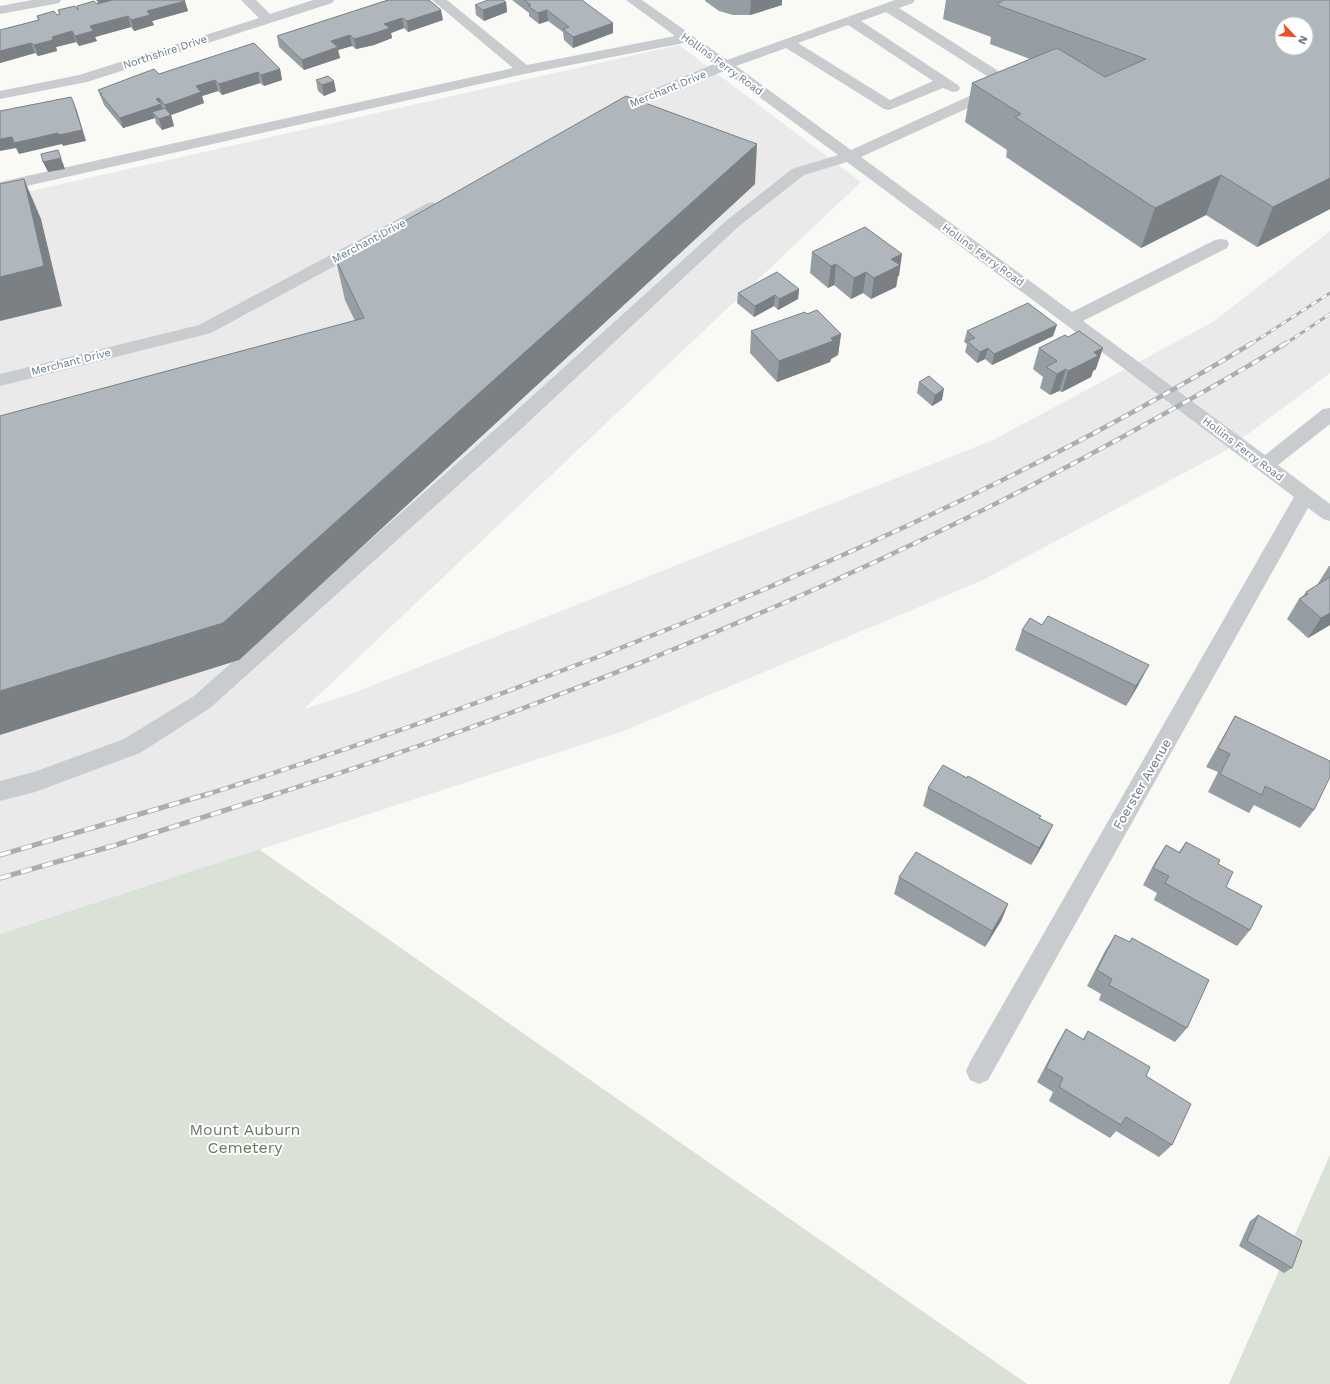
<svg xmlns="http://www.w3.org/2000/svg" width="1330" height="1384" viewBox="0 0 1330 1384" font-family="'Work Sans',sans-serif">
	<rect width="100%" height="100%" fill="#f9f9f6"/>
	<path fill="#e9eae9" d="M679,45L861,182L304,709L351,694L993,440L1213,322L1330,231V373L1225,451L981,581L621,732L0,934V198Z"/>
	<g fill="#dae1d6">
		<path d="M260,849V850L1027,1384H0V934Z"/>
		<path d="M1330,1155V1384H1229Z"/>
	</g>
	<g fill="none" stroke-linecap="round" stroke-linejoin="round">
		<g fill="#c8cccf" fill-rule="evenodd">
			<path d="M32,0H61L59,3L54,4L0,14V6Z"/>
			<path d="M241,0H256L270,14L313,0H334L332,3L87,82L0,99V91L79,75L259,18Z"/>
			<path d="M432,0H447L527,65L675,36L626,0H642L727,60L895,0H915L913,3L899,8L1014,81L1016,84L1014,87L861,157L1072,312L1215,240L1221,239L1227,240L1229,244L1227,248L1083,321L1265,455L1323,409L1330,408V424L1278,465L1330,504V521L1323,519L1308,508L988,1080L979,1084L970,1080L966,1071L970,1062L1294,497L1065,324L847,162L804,175L738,227L521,429L210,708L140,753L35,792L0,801V781L34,772L124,739L194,696L507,419L726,221L792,169L838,155L724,71L616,115L611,116L606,115L604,112L606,109L714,64L684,43L524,74L0,192V182L513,68ZM886,12L998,83L851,150L736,66L786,48L884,109L889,110L943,88L953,92L958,91L960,88L958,85L861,21ZM848,25L933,81L890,100L798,43Z"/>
			<path d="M432,202L438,204L440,207L438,210L211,333L0,386V374L199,325L426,204Z"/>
		</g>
		<defs>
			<g id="rail-far2">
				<path d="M1251,344L1330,293"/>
				<path d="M1285,344L1330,314"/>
			</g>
			<g id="rail-far1">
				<path d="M205,795C367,744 528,686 686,622C881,542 1072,453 1252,343"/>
				<path d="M273,795C567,700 856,584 1126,435C1180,405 1234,376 1286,343"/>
			</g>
			<g id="rail">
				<path d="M0,855L208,794"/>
				<path d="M0,878L116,845L276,794"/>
			</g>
		</defs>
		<use href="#rail-far2" stroke="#a8aeb4" stroke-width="3"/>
		<use href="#rail-far1" stroke="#a8aeb4" stroke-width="4.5"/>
		<use href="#rail" stroke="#a8aeb4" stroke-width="5"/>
		<use href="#rail-far2" stroke="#fff" stroke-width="2" stroke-dasharray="6" stroke-linecap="butt"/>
		<use href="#rail-far1" stroke="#fff" stroke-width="3" stroke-dasharray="8" stroke-linecap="butt"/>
		<use href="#rail" stroke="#fff" stroke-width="3.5" stroke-dasharray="11" stroke-linecap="butt"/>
	</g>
	<g fill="#969da3">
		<path d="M96,0H184L188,11L152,21L154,25L134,31L131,27L95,37L97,41L79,46L76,42L56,47L57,51L38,56L35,53L0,63V30L38,20L37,16L59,14L58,10L78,9L98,4Z"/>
		<path d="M388,0L443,20L408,32L404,28L391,33L392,38L374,45L356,49L352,46L338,50L340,58L304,70L279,47L277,36Z"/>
		<path d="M512,0H582L613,33L573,48L564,40L563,32L548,21L539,24L529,16V13Z"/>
		<path d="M705,0H782V5L750,15H733L719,11L705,1Z"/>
		<path d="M946,0H1330V209L1257,247L1206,215L1141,248L1006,157L1007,150L965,122L972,83L1030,59L990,44L991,37L943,19Z"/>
		<path d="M506,2L507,12L484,21L476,15L475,5Z"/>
		<path d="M280,69L282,80L264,86L260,83L222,95L218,91L202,96L204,103L171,115L174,126L162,130L156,123L155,118L123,128L104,105L98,90L159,74Z"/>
		<path d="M316,80L336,91L324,96L318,91Z"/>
		<path d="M755,184L239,660L355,321L345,300L336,260Z"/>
		<path d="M812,252L899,276H898L896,287L871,299L863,293L851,299L834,285L828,288L810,273Z"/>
		<path d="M799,289L798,299L778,310L774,306L754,317L737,303L738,293Z"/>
		<path d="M751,331L841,334L838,355L831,359L830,362L777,382L750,353Z"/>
		<path d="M967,331L1053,336L992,365L985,359L977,363L965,352L967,344L964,342Z"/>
		<path d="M1039,348L1096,369L1093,371L1091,377L1062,392L1059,391L1050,395L1040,388L1043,377L1033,369Z"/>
		<path d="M919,382L942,400L932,406L917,393Z"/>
		<path d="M1329,566H1330V625L1308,638L1287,619L1299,599L1303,596L1306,592L1317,585Z"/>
		<path d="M1022,630L1139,684L1126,706L1015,650Z"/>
		<path d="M1235,716L1314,810L1300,828L1254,805L1249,813L1208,792L1218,772L1206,767L1224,735Z"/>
		<path d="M967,778L1041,816L1040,818L1044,843L1031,865L923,806L928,788Z"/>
		<path d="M1186,842L1218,864L1226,887L1250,930L1237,946L1154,900L1157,893L1143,885L1155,862L1166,845L1179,852Z"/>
		<path d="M899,877L1008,904L1001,921L985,947L894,894Z"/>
		<path d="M1115,935L1130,942L1132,938L1187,1028L1175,1042L1099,1000L1101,994L1087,986L1105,951Z"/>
		<path d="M1066,1029L1083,1039L1088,1031L1146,1076L1172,1145L1159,1157L1116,1131L1110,1138L1049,1101L1053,1092L1037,1082L1057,1044Z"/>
		<path d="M1258,1215L1292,1268L1284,1273L1239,1246L1250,1221Z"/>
	</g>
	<g fill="#7a8084">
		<path d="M98,0H112L100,6Z"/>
		<path d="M751,0H782V5L750,15Z"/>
		<path d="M185,1L188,11L152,21L154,25L134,31L131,20L147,11Z"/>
		<path d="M506,2L507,12L484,21L483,10Z"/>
		<path d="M441,10L443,20L408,32L407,21Z"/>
		<path d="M547,10L548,21L539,24L538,13Z"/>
		<path d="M128,16L131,27L95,37L97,41L79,46L75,36L90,26Z"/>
		<path d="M402,18L404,28L391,33L392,38L374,45L356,49L354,39L384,24Z"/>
		<path d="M613,23V33L573,48V37Z"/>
		<path d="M72,31L76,42L56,47L57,51L38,56L34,45L52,37Z"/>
		<path d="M350,35L352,46L338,50L340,58L304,70L302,60L331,41Z"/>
		<path d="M31,43L35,53L0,63V51Z"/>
		<path d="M280,69L282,80L264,86L261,75Z"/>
		<path d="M258,72L260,83L222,95L219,84Z"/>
		<path d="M215,80L218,91L202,96L204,103L171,115L174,126L162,130L159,119L168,116L165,105L196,86Z"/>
		<path d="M334,81L336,91L324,96L322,85Z"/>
		<path d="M159,98L164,115L152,112L155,118L123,128L120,118Z"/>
		<path d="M73,101L77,111L86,141L63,146L62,144L19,154L16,148L0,151V139L12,137Z"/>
		<path d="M757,144L755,184L239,660L0,735V691Z"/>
		<path d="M61,158L65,169L48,172L43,162Z"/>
		<path d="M1221,175L1206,215L1141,248L1155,208Z"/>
		<path d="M1330,178V209L1257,247L1273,207Z"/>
		<path d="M24,179L41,219L62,306L0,321V277Z"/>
		<path d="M902,254L899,276H898L896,287L871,299L874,278L891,259Z"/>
		<path d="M836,264L834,285L828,288L831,266Z"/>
		<path d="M866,272L863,293L851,299L854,278Z"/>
		<path d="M799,289L798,299L778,310L779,299Z"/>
		<path d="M775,295L774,306L754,317L755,306Z"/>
		<path d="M1057,325L1053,336L992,365L994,354Z"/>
		<path d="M841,334L838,355L831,359L830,362L777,382L779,361Z"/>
		<path d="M988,348L985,359L977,363L980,352Z"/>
		<path d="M1103,348L1096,369L1093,371L1091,377L1062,392L1068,371L1094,352Z"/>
		<path d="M1066,369L1059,391L1050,395L1057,374Z"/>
		<path d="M944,389L942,400L932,406L935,395Z"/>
		<path d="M1330,613V625L1308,638L1321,618Z"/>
		<path d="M1149,665L1139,684L1126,706L1136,686Z"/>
		<path d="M1053,825L1044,843L1031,865L1039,848Z"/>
		<path d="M1008,904L1001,921L985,947L992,931Z"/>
	</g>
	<g fill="#afb7bd" stroke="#7a8084" fill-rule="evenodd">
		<path d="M113,0H184L185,1L147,11L150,15L131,20L128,16L90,26L93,31L75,36L72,31L52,37L53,40L34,45L31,43L0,51V30L39,20L37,16L54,11L57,15L60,14L58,10L75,6L78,10L77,6L94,1L97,4Z"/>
		<path d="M388,0H429L441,10L407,21L402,18L384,24L390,28L372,34L354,39L350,35L331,41L338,47L302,60L277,36Z"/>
		<path d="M488,0H503L506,2L483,10L475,5Z"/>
		<path d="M524,0H582L613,23L573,37L563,29L569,27L547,10L538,13L528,6L531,5Z"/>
		<path d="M1002,0H1330V178L1273,207L1221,175L1155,208L1015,117L1021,114L972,83L1057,48L1105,77L1146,59L997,5L1003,0ZM1282,24H1306V48H1282Z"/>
		<path d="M254,43L280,69L261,75L258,72L219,84L215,80L196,86L201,92L165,105L159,98L156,99L161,104L120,118L100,94H102L98,90L154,69L159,74Z"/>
		<path d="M328,76L334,81L322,85L316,80Z"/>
		<path d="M626,96L757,144L223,623L0,691V416L364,318L336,260Z"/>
		<path d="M71,97L73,101L82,130L59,135L58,133L14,143L12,137L0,139V111Z"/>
		<path d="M165,108L171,115L159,119L152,112Z"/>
		<path d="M58,150L61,158L43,162L41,154Z"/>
		<path d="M24,179L44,266L0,277V184Z"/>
		<path d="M865,227L902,254L891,259L900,265L874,278L866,272L854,278L836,264L831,266L812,252Z"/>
		<path d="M777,272L799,289L779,299L775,295L755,306L738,293Z"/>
		<path d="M1028,303L1057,325L994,354L988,348L980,352L967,341L975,338L967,331Z"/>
		<path d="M817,310L841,334L831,338L833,341L779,361L751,331L805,312L807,314Z"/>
		<path d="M1079,331L1103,348L1094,352L1098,356L1068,371L1066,369L1057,374L1046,367L1057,361L1039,348L1065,335L1068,337Z"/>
		<path d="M929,376L944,389L935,395L919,382Z"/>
		<path d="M1330,577V613L1321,618L1299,599L1308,594L1306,592Z"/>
		<path d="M1048,616L1149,665L1136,686L1022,630L1030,618L1042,625Z"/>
		<path d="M1235,716L1330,761V777L1314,810L1265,786L1262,795L1220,774L1230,754L1218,748Z"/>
		<path d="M943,765L967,778L968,776L1041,816L1039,818L1053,825L1039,848L928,788Z"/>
		<path d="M1186,842L1220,860L1218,864L1233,872L1226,887L1262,906L1250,930L1165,883L1169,876L1153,868L1166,845L1180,853Z"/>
		<path d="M916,852L1008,904L992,931L899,877Z"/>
		<path d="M1115,935L1130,942L1132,938L1209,980L1187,1028L1109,985L1112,979L1097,970Z"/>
		<path d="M1066,1029L1084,1040L1088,1031L1150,1067L1146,1076L1191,1104L1172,1145L1126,1117L1121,1125L1059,1087L1063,1078L1046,1068Z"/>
		<path d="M1258,1215L1302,1241L1292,1268L1247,1241Z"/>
	</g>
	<g text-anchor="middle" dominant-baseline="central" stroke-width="4" stroke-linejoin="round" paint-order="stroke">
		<g font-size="11" fill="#667988" stroke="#fff">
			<text transform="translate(165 52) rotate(-18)">Northshire Drive</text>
			<text transform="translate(722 64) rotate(36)">Hollins Ferry Road</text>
			<text transform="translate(668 89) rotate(-22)">Merchant Drive</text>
			<text transform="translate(369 241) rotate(-28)">Merchant Drive</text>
			<text transform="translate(983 255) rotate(36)">Hollins Ferry Road</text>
			<text transform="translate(71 362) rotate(-14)">Merchant Drive</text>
			<text transform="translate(1243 449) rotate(37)">Hollins Ferry Road</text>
		</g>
		<g font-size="13" fill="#667988" stroke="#fff">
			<text transform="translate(1142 784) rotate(-60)">Foerster Avenue</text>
		</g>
		<g font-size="16" fill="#667a61" stroke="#fff">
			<text x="245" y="1129">Mount Auburn<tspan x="245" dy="18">Cemetery</tspan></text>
		</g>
	</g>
	<g transform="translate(1294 36) rotate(115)"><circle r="19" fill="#ffffff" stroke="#c2c9cf"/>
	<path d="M0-3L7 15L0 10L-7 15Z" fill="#ed5021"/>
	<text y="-6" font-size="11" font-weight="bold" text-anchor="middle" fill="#667988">N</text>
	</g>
</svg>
